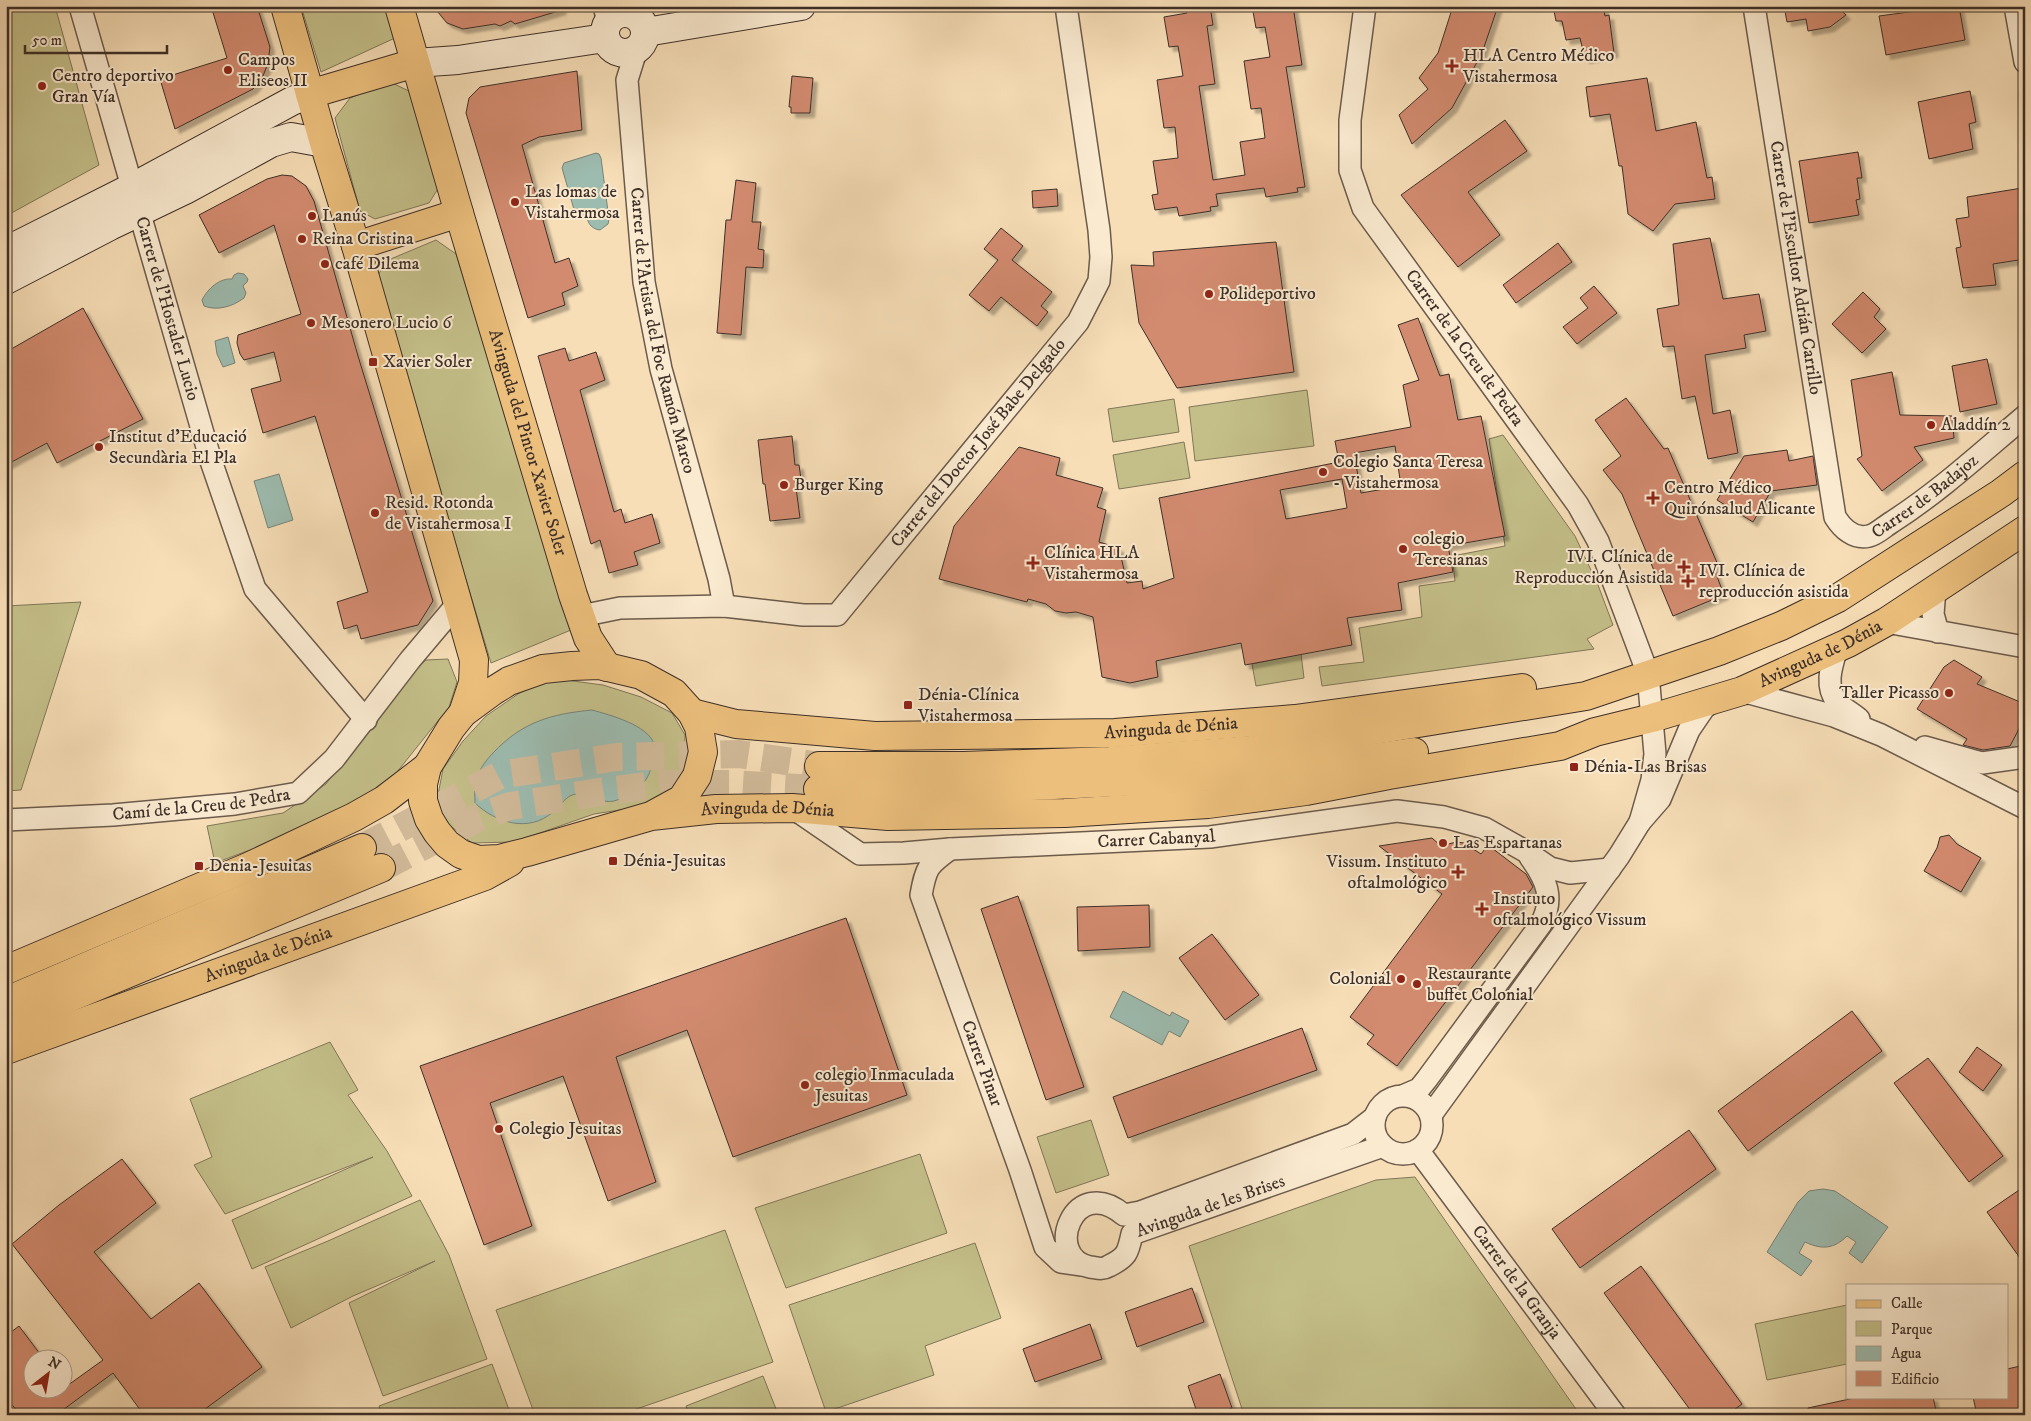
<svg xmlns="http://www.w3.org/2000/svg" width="2031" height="1421" viewBox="0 0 2031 1421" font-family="'IM FELL DW Pica',serif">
	<defs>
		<filter id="shadow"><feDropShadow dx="4.5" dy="4.5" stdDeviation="1" flood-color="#0004"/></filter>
	</defs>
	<rect width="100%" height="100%" fill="#f7deb7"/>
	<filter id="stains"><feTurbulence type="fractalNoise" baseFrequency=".004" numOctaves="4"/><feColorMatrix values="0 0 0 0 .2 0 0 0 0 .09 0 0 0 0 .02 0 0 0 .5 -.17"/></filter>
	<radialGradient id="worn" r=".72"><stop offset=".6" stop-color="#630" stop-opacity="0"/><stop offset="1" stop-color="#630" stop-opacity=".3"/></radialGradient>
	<g fill="#c4bf89" stroke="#807758">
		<path d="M6,6H55L99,165L6,216Z"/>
		<path d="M301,6H385L395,38L321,72Z"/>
		<path d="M390,82L409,91L439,187L429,203L375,219L360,211L335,118L350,98Z"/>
		<path d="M436,240L456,254L571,630L491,663L376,279L386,261Z"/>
		<path d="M1307,390L1314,446L1195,461L1189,407Z"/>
		<path d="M1174,399L1179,432L1113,442L1108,409Z"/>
		<path d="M1503,435L1575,536L1598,585L1613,625L1587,639L1594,649L1322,686L1319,667L1364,662L1359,628L1422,617L1419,586L1455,581L1452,556L1505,546L1489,439Z"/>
		<path d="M1184,442L1190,478L1119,489L1113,455Z"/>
		<path d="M81,602L21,790L6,791V606Z"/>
		<path d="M1301,654L1304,678L1256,686L1252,664Z"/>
		<path d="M448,659L457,682L449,707L397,772L359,809L215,863L207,826L283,813L326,784L404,679L426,660Z"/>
		<path d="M558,679L603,685L641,697L672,713L685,735L684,769L667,791L645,806L594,814L514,842L472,843L448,824L437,800L443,769L463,741L486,716L518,694L542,682Z"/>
		<path d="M330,1042L358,1090L348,1095L387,1151L412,1196L252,1269L232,1220L373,1157L225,1214L194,1165L212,1157L190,1099Z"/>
		<path d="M1091,1120L1109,1175L1056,1193L1037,1137Z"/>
		<path d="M920,1154L947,1233L786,1288L755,1208Z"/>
		<path d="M1415,1177L1580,1415H1244L1189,1246L1376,1180Z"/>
		<path d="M420,1200L449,1255L487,1359L383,1396L349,1303L435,1261L353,1296L291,1328L265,1267L328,1241Z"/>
		<path d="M725,1230L773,1362L619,1415H535L496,1310Z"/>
		<path d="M975,1243L1001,1318L925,1346L934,1375L826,1412L789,1305Z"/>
		<path d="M1847,1305V1364L1767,1380L1755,1324Z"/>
		<path d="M492,1364L511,1415H382L379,1406Z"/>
		<path d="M763,1376L778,1414L689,1415L686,1406Z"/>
	</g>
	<g fill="#9dbcb0" stroke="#77847a">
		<path d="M596,153L599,154L601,158L609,219L608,224L600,230C591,229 588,223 586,215H577L575,213L562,168L564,163Z"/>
		<path d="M238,273L244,274L248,279L247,282L243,286L246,293L244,298C232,307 217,311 204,306L202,300C208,288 220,278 232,279L234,275Z"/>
		<path d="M228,337L235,363L223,367L217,354L215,341Z"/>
		<path d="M279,474L293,520L268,528L254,481Z"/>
		<path d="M592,710C610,715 648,725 654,744C658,754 652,765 649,774C643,788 628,797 614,801C602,804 589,794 577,794C567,794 560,806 553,812C529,833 496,823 475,803C475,796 474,789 475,783C477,773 485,761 493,753C522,722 551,714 592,710Z"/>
		<path d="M1123,991L1170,1016L1172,1012L1189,1021L1180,1037L1169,1031L1162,1045L1110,1017Z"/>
		<path d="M1823,1189L1835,1191L1888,1227L1862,1263L1849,1253L1856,1242L1847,1236C1834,1249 1822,1250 1805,1242L1799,1253L1812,1261L1801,1276L1767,1252L1798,1202L1809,1191Z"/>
	</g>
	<g fill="#d38b70" stroke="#3d2f28" fill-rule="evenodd" filter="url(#shadow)">
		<path d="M211,6H257L270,47L268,63L263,76L253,89L175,129L160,79L227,58Z"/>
		<path d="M433,6H561L562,10L515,24L511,21L500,26L495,24L463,29L447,23Z"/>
		<path d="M1186,6H1210L1213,25L1207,26L1215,84L1199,86L1213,180L1245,175L1240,142L1265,138L1261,108L1251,109L1244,61L1270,57L1265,27L1256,28L1252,6H1293L1302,65L1286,67L1305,187L1297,188L1298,192L1266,197L1264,188L1216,194L1218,206L1210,207L1211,211L1179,216L1177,207L1155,210L1152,195L1158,194L1153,161L1178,158L1175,127L1164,128L1157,80L1183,76L1178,46L1169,47L1164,17L1187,13Z"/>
		<path d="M1453,6H1498L1482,53L1452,108L1412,144L1399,115L1428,89L1419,78L1438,53Z"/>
		<path d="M1553,6H1603L1605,16L1609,15L1614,53L1585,59L1580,38L1566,40L1562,21H1556Z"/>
		<path d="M1784,6H1837L1846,15L1830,27L1808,31L1806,19L1787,22Z"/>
		<path d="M1923,6H1959L1965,40L1886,55L1879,16L1924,10Z"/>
		<path d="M577,71L582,130L539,137L522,145L555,263L569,258L578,286L562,293L565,305L528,318L466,113L469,98L480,87Z"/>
		<path d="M792,76L813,78L810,113H791V107H789Z"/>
		<path d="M1647,78L1656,131L1696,122L1707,178L1712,177L1715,199L1675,204L1653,231L1628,214L1622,166H1619L1610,114L1590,117L1586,87Z"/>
		<path d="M1970,91L1976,122L1969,124L1973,149L1929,159L1918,102Z"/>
		<path d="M1505,120L1527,151L1468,192L1500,235L1458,267L1401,195Z"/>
		<path d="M1858,152L1862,178H1857L1860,199L1856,200L1859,215L1809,223L1799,161Z"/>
		<path d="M282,175L292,176L306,186L314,201L358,356L433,601L418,625L361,639L357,625L344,629L337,602L368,592L315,416L263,433L251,389L281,381L274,352L244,360L240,354L237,343L238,335L301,314L274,225L219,253L199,215L267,179Z"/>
		<path d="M736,180L756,183L752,222H761L758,249L764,250L763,268L746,267L741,335L717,333L726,220H731Z"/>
		<path d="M2022,188L2025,205V259L1993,264L1996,285L1963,288L1956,248L1961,247L1956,219L1969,217L1967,197Z"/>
		<path d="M1057,189L1058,206L1033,208L1032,191Z"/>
		<path d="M1001,228L1023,246L1012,260L1052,292L1041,306L1048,312L1037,326L1001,297L989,311L969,295L998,260L984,249Z"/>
		<path d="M1710,238L1723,299L1759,294L1766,331L1744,335L1746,348L1705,355L1713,414L1730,410L1738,453L1708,459L1695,396L1682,399L1674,346L1663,347L1657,309L1679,305L1673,244Z"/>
		<path d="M1276,242L1294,372L1177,388L1139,323L1131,265L1154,266L1153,252Z"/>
		<path d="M1558,243L1572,262L1516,303L1503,285Z"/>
		<path d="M1594,286L1617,313L1577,344L1563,327L1588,308L1580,298Z"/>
		<path d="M1863,292L1880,309L1874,317L1886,329L1862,353L1832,324Z"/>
		<path d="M83,308L143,419L57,463L47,443L6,465V352Z"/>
		<path d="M1418,318L1440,376L1449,374L1458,420L1481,416L1505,536L1448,546L1453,572L1398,583L1402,610L1347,618L1352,645L1245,665L1241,643L1156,661L1158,677L1130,683L1102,677L1093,617L1076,612L1066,613L1055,611L1046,604L1028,599L1027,602L939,579L954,526L1019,447L1060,458L1056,475L1103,488L1097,507L1106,510L1099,542L1119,548L1127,583L1142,581L1143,589L1174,578L1159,498L1339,462L1335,441L1411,427L1403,385L1419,380L1398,325ZM1395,446L1401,486L1361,493L1354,453ZM1342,479L1347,508L1286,519L1280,490Z"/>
		<path d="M565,348L569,361L596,352L605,380L580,390L614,512L621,509L625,523L652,514L660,543L634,552L638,565L609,573L600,540L591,544L538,356Z"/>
		<path d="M1987,359L1997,404L1960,412L1952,366Z"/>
		<path d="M1892,372L1900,415L1952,416L1954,438L1914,447L1923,460L1882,491L1857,459L1862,456L1851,380Z"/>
		<path d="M1626,398L1664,449L1668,448L1718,565L1713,566L1724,595L1673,616L1622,494L1603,470L1621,456L1595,420Z"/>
		<path d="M792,436L795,465H799L801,479L795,480L800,518L770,521L765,484H763L758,440Z"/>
		<path d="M1787,450L1789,461L1813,456L1817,485L1771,491L1753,522L1717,500L1744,456Z"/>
		<path d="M1954,660L1982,677L1977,684L2025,704V729L2020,727L2010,746L1983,750L1963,745L1967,739L1917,709L1944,667Z"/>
		<path d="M1949,835L1957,844L1981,858L1961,892L1924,871L1937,848L1940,837Z"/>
		<path d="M1432,838L1441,846L1456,842L1464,843L1481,854L1488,845L1526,874L1533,887L1397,1066L1367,1044L1374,1035L1350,1017L1442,894L1379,846Z"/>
		<path d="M1018,896L1084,1087L1046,1100L981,909Z"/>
		<path d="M1149,905L1150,947L1078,951L1077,907Z"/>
		<path d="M846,918L907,1095L733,1157L687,1030L616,1057L656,1182L608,1201L563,1076L490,1103L532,1226L484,1245L420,1066Z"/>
		<path d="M1212,934L1259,995L1225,1020L1179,958Z"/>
		<path d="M1852,1011L1882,1051L1748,1151L1718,1111Z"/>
		<path d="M1302,1028L1317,1070L1128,1138L1113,1097Z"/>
		<path d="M1977,1047L2002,1065L1983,1091L1959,1072Z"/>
		<path d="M1928,1058L2003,1156L1969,1182L1894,1083Z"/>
		<path d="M1689,1130L1716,1169L1580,1268L1552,1229Z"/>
		<path d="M122,1159L156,1203L94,1252L151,1319L199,1283L262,1367L197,1415H144L113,1373L56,1415H20L6,1397V1336L19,1326L43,1358H32V1388H64L103,1360L12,1244L59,1205Z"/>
		<path d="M2025,1186V1265L1987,1212Z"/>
		<path d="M1641,1266L1742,1404L1727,1415H1694L1604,1293Z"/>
		<path d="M1192,1288L1204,1322L1137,1347L1125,1312Z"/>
		<path d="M1090,1324L1102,1359L1035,1382L1023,1349Z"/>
		<path d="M2025,1365V1415H1977L1973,1397H2007V1369Z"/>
		<path d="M1220,1374L1232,1408L1215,1415H1198L1188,1386Z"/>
		<path d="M1859,1397H1933L1937,1415H1809L1808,1408Z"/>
	</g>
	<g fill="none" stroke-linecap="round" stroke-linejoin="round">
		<g stroke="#d2bb9a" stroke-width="28" stroke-dasharray="28 14" stroke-linecap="butt">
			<path d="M362,848L500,775L617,757L739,754L819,766"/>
			<path d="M381,868L479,817L510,806L606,791L664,784H730L818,789"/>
		</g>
		<defs>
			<g id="street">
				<path id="s1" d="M80,6L211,461L255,589L366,720"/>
				<path d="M604,6L608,22"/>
				<path id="s2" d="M1365,6L1350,120V170L1363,208L1578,505L1598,541L1648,674L1655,754L1652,780L1640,822"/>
				<path id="s3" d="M1754,6L1835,517C1842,528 1854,540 1869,536C1876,535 1885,526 1892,522C1940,491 1981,453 2025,416"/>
				<path d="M2015,6L2025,62"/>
				<path id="s4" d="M636,51L627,80L644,282L661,369L719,579L724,606"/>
				<path d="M1935,589L1933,614L1938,632"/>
				<path id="s5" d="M581,616L620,608L724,606L803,615H837L1078,322L1099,281L1101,257L1099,230L1066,6"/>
				<path d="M1886,622L2025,647"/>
				<path d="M1837,648C1832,665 1824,685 1837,702C1842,708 1852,713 1859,719"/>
				<path d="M1742,691L1834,716L1881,735L2025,808"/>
				<path d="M1925,747L1982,763L2025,757"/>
				<path id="s6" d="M793,808L860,854L904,853L950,849L1210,837L1397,811L1444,817L1484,828L1525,851L1550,868L1570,873L1610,869"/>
				<path id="s7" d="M6,820L113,815L235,804L298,793L334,759L410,660L458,603"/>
				<path id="s8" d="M950,849C928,865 926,867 921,895L1020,1170L1045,1247L1061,1262L1082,1265"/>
				<path d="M1405,1095L1419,1089L1427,1079L1541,924C1555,898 1546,879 1530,857"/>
				<circle cx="1403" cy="1125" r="29"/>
				<path d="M1431,1115L1619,856L1640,822L1660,799L1689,730L1704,708L1713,701"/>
				<path id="s9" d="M1375,1117L1353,1134L1140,1212L1124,1215C1074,1172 1042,1257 1090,1267C1098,1268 1102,1270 1109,1266C1127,1257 1128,1253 1132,1234L1383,1146"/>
				<path id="s10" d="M1418,1150L1615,1415"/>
			</g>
			<g id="secondary">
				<circle cx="625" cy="33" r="20"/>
				<path d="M646,32L801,6"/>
				<path d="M415,63L458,60L605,38"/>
				<path d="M6,251L133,187L292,101L310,94"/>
				<path d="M6,280L110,226L185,190L271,143L291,137L324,143"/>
			</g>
			<g id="primary">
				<path d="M285,6L324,143L356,246L474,660L473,683L463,713"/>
				<path id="s11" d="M399,6L459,213L573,595L588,638L607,667"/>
				<path d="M310,94L415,63"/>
				<path d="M356,246L459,213"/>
				<path id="s12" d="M692,713L736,724L875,736L1115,733L1295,719L1522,688"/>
				<path d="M819,766H963L1110,761L1251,750L1586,696L1719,651L1781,626L1838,598L2001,493L2025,475"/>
				<path d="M818,789L927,791L1141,781L1264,773L1414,752"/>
				<path id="s13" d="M651,816L682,799L697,776L703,752L699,727L692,713L674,693L641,675L599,665L572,666L543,669L509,681L493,691L463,713L451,728L427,767L423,784V801L429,819L437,832L447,844L461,854L478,860L499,859L527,852L651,816L716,809L792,808L888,816L1065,813L1208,804L1306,791L1389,775L1560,746L1595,732L1652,718L1742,691L1848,643L1886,622L2025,530"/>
				<path d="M6,970L248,867L354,817L384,800L427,767"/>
				<path d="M6,1001L362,848"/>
				<path d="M6,1024L381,868"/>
				<path id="s14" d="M6,1050L485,876L510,862"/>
			</g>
		</defs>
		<use href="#street" stroke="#6c5b4c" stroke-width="24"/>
		<use href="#secondary" stroke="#3d2f28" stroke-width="30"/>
		<use href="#primary" stroke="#3d2f28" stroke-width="30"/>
		<use href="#street" stroke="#faead0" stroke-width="21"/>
		<use href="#secondary" stroke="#faead0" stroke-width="28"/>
		<use href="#primary" stroke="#ecbf7c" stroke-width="28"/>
	</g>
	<g fill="#8f2418" stroke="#faead0" stroke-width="2">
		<path d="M1449.5 58.5h5v5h5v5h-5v5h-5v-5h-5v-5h5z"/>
		<circle cx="228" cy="70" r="5"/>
		<circle cx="42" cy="86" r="5"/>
		<circle cx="515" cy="202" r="5"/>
		<circle cx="312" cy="216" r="5"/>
		<circle cx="302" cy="239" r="5"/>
		<circle cx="325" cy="264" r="5"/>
		<circle cx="1209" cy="294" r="5"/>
		<circle cx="311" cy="323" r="5"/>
		<rect x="368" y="357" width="10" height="10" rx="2.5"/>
		<circle cx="1931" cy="425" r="5"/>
		<circle cx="99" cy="447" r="5"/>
		<circle cx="1323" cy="472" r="5"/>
		<circle cx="784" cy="485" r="5"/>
		<path d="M1650.5 490.5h5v5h5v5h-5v5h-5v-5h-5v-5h5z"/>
		<circle cx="375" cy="513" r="5"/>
		<circle cx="1403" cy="549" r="5"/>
		<path d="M1030.5 555.5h5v5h5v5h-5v5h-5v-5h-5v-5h5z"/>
		<path d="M1681.5 559.5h5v5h5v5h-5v5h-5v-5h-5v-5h5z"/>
		<path d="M1685.5 573.5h5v5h5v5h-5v5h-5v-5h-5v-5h5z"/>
		<circle cx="1949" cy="693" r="5"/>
		<rect x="903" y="700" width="10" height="10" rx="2.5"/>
		<rect x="1569" y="762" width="10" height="10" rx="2.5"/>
		<circle cx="1443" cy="843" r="5"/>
		<rect x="608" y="856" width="10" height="10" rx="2.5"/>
		<rect x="194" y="861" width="10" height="10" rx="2.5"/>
		<path d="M1455.5 864.5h5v5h5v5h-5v5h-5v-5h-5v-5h5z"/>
		<path d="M1479.5 901.5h5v5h5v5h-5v5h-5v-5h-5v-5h5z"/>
		<circle cx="1401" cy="979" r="5"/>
		<circle cx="1417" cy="984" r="5"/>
		<circle cx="805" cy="1085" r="5"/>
		<circle cx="499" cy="1129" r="5"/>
	</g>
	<g text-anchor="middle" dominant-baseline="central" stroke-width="4" stroke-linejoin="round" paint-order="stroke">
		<g font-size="18" fill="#3d2f28" stroke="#faead0" text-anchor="start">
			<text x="1463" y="56">HLA Centro Médico<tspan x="1463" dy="21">Vistahermosa</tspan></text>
			<text x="238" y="60">Campos<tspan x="238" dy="21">Eliseos II</tspan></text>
			<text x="52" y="76">Centro deportivo<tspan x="52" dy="21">Gran Vía</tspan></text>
			<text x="525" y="192">Las lomas de<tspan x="525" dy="21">Vistahermosa</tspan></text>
			<text x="322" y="216">Lanús</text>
			<text x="312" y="239">Reina Cristina</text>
			<text x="335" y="264">café Dilema</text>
			<text x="1219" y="294">Polideportivo</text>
			<text x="321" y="323">Mesonero Lucio 6</text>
			<text x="383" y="362">Xavier Soler</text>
			<text x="1941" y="425">Aladdín 2</text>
			<text x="109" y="437">Institut d'Educació<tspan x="109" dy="21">Secundària El Pla</tspan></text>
			<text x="1333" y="462">Colegio Santa Teresa<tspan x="1333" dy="21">- Vistahermosa</tspan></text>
			<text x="794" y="485">Burger King</text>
			<text x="1664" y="488">Centro Médico<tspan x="1664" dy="21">Quirónsalud Alicante</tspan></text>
			<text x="385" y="503">Resid. Rotonda<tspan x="385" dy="21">de Vistahermosa I</tspan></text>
			<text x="1413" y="539">colegio<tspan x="1413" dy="21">Teresianas</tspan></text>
			<text x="1044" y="553">Clínica HLA<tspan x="1044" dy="21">Vistahermosa</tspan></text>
			<text x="1673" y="557" text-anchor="end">IVI. Clínica de<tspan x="1673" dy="21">Reproducción Asistida</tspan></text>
			<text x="1699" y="571">IVI. Clínica de<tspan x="1699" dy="21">reproducción asistida</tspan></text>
			<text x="1939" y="693" text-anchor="end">Taller Picasso</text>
			<text x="918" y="695">Dénia-Clínica<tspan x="918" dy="21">Vistahermosa</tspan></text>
			<text x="1584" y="767">Dénia-Las Brisas</text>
			<text x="1453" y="843">Las Espartanas</text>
			<text x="623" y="861">Dénia-Jesuitas</text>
			<text x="1447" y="862" text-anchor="end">Vissum. Instituto<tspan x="1447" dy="21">oftalmológico</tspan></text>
			<text x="209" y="866">Denia-Jesuitas</text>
			<text x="1493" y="899">Instituto<tspan x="1493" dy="21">oftalmológico Vissum</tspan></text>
			<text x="1427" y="974">Restaurante<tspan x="1427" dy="21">buffet Colonial</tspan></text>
			<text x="1391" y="979" text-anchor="end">Colonial</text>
			<text x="815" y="1075">colegio Inmaculada<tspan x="815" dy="21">Jesuitas</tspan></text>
			<text x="509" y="1129">Colegio Jesuitas</text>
		</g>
		<g font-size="18" fill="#3d2f28" stroke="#faead0">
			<text stroke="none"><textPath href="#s3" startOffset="265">Carrer de l'Escultor Adrián Carrillo</textPath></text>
			<text stroke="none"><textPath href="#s1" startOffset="315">Carrer de l'Hostaler Lucio</textPath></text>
			<text stroke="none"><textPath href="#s4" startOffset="284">Carrer de l'Artista del Foc Ramón Marco</textPath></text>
			<text stroke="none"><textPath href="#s2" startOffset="378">Carrer de la Creu de Pedra</textPath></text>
			<text stroke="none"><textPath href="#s11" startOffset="455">Avinguda del Pintor Xavier Soler</textPath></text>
			<text stroke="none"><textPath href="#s5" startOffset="480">Carrer del Doctor José Babe Delgado</textPath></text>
			<text stroke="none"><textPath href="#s3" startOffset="628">Carrer de Badajoz</textPath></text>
			<text stroke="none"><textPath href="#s13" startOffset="1940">Avinguda de Dénia</textPath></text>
			<text stroke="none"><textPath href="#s12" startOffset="481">Avinguda de Dénia</textPath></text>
			<text stroke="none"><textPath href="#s7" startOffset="196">Camí de la Creu de Pedra</textPath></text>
			<text stroke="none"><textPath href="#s13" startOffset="865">Avinguda de Dénia</textPath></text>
			<text stroke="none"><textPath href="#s6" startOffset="378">Carrer Cabanyal</textPath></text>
			<text stroke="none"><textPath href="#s14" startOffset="279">Avinguda de Dénia</textPath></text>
			<text stroke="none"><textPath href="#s8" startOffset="236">Carrer Pinar</textPath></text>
			<text stroke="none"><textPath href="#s9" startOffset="538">Avinguda de les Brises</textPath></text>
			<text stroke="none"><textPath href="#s10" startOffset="165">Carrer de la Granja</textPath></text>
		</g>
	</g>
	<rect width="2031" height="1421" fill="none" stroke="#f7deb7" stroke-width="25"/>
	<rect x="8" y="8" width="2016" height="1406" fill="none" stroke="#3d2f28" stroke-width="2.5"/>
	<rect x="12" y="12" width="2006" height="1396" fill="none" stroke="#3d2f28"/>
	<rect x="1846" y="1284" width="162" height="115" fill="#faead0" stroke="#ae9f8d"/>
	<rect x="1856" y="1300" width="25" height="8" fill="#ecbf7c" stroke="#ae9f8d"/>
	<text x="1891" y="1308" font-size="15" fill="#3d2f28">Calle</text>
	<rect x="1856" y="1321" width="25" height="15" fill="#c4bf89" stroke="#ae9f8d"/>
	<text x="1891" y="1334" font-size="15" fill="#3d2f28">Parque</text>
	<rect x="1856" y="1346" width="25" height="15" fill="#9dbcb0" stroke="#ae9f8d"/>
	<text x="1891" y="1358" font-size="15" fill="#3d2f28">Agua</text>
	<rect x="1856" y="1371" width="25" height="15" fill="#d38b70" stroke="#ae9f8d"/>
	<text x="1891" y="1384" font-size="15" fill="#3d2f28">Edificio</text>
	<g transform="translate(48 1374) rotate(31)"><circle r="24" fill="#faead0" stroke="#ae9f8d"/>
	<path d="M0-4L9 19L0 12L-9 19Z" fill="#8f2418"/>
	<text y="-8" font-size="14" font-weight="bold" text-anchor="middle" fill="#3d2f28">N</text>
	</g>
	<path d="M25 45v8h142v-8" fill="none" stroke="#3d2f28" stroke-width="2.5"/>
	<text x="32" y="45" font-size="15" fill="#3d2f28" stroke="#faead0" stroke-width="4" paint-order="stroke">50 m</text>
	<rect width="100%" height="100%" filter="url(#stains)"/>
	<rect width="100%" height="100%" fill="url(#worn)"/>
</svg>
